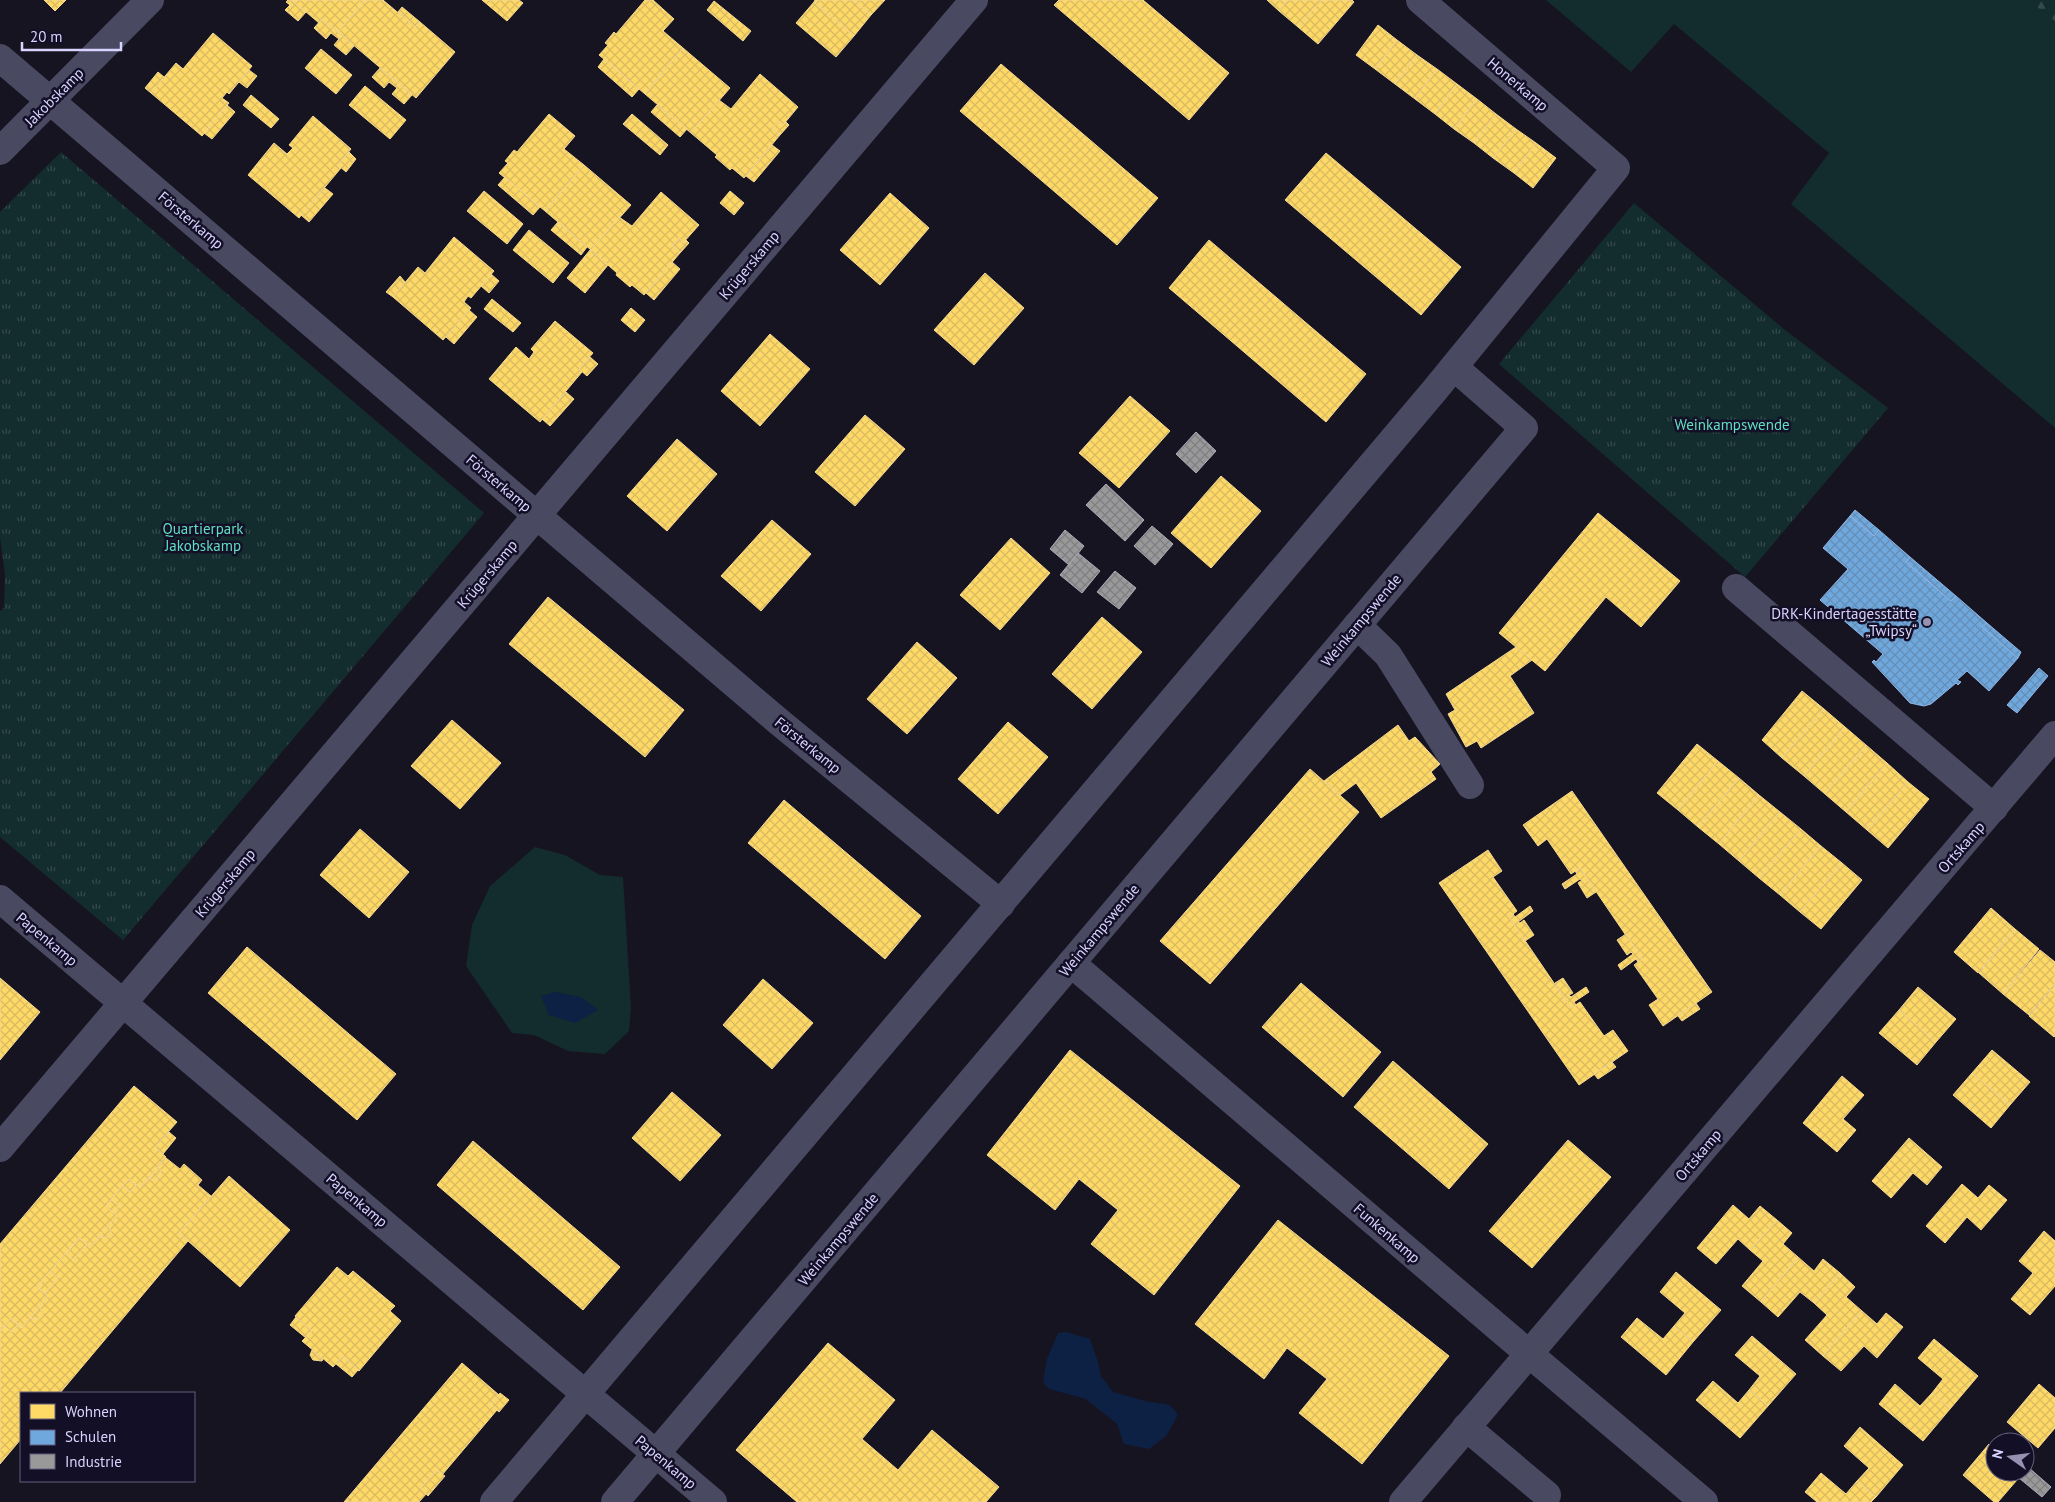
<svg xmlns="http://www.w3.org/2000/svg" width="2055" height="1502" viewBox="0 0 2055 1502" font-family="'PT Sans',sans-serif">
	<defs>
		<pattern id="forest-firs" width="22" height="20" patternUnits="userSpaceOnUse" patternTransform="scale(1.25)"><rect width="22" height="20" fill="#132c2d"/><path d="M5 1l3.5 6h-7zM16 11l3.5 6h-7z" fill="#354a4c"/></pattern>
		<pattern id="park-tufts" width="24" height="20" patternUnits="userSpaceOnUse" patternTransform="scale(1.25)"><rect width="24" height="20" fill="#132c2d"/><path d="M3 7l-1-3M5 7V3M7 7l1-3M15 17l-1-3M17 17v-4M19 17l1-3" fill="none" stroke="#354a4c"/></pattern>
		<pattern id="homes-cross-hatch" width="8" height="8" patternUnits="userSpaceOnUse" patternTransform="scale(1.25)"><rect width="8" height="8" fill="#ffd966"/><path d="M0 0l8 8M0 8l8-8" fill="none" stroke="#d9ba61"/></pattern>
		<pattern id="schools-cross-hatch" width="8" height="8" patternUnits="userSpaceOnUse" patternTransform="scale(1.25)"><rect width="8" height="8" fill="#6fa8dc"/><path d="M0 0l8 8M0 8l8-8" fill="none" stroke="#648eb8"/></pattern>
		<pattern id="industry-cross-hatch" width="8" height="8" patternUnits="userSpaceOnUse" patternTransform="scale(1.25)"><rect width="8" height="8" fill="#999"/><path d="M0 0l8 8M0 8l8-8" fill="none" stroke="#7f7e82"/></pattern>
	</defs>
	<rect width="100%" height="100%" fill="#161421"/>
	<g fill="#132c2d">
		<path d="M1546,0H2055V428L1791,204L1829,153L1674,24L1631,72Z"/>
		<path d="M535,847L565,855L600,875L623,877L631,1008L629,1031L605,1054L568,1051L534,1035L512,1033L466,966L472,925L490,886Z"/>
	</g>
	<path fill="url(#forest-firs)" d="M2028,0H2055V21Z"/>
	<g fill="url(#park-tufts)">
		<path d="M61,152L484,513L123,940L0,837V611L4,608L5,575L0,537V212Z"/>
		<path d="M1634,203L1785,330L1888,408L1745,577L1499,364Z"/>
	</g>
	<g fill="#0d2144">
		<path d="M555,992L581,997L598,1010L575,1023L549,1015L541,996Z"/>
		<path d="M1066,1332L1090,1339L1097,1359L1101,1376L1113,1392L1145,1401L1170,1405L1178,1415L1166,1436L1149,1449L1124,1444L1117,1424L1086,1399L1049,1389L1043,1382L1047,1359L1058,1333Z"/>
	</g>
	<g fill="url(#homes-cross-hatch)" stroke="#f4d894">
		<path d="M44,0H66L55,11Z"/>
		<path d="M288,0H292L306,12L298,21L285,10L290,5L286,2Z"/>
		<path d="M292,0H365L338,32L322,19L319,23Z"/>
		<path d="M365,0H383L415,27L420,22L455,52L416,98L338,32Z"/>
		<path d="M482,0H519L523,3L507,21Z"/>
		<path d="M645,0H653L674,19L663,31L683,48L645,94L599,55L608,45L605,43L614,32L616,34Z"/>
		<path d="M815,0H854L871,15L854,36L814,2Z"/>
		<path d="M854,0H885L871,15Z"/>
		<path d="M1059,0H1143L1229,73L1189,120L1054,5Z"/>
		<path d="M1267,0H1288L1279,11Z"/>
		<path d="M1288,0H1322L1298,27L1279,11Z"/>
		<path d="M1322,0H1352L1354,2L1318,44L1298,27Z"/>
		<path d="M714,1L751,31L743,41L707,10Z"/>
		<path d="M814,2L854,36L836,57L796,23Z"/>
		<path d="M402,7L420,22L415,27L398,12Z"/>
		<path d="M322,19L354,46L346,55L334,45L339,39L331,33L326,39L314,28Z"/>
		<path d="M1378,25L1397,40L1375,69L1356,55Z"/>
		<path d="M213,33L252,66L229,94L227,92L222,98L229,103L202,136L151,93L176,63L183,69Z"/>
		<path d="M1397,40L1417,55L1395,84L1375,69Z"/>
		<path d="M683,48L730,88L691,133L645,94Z"/>
		<path d="M321,49L352,75L336,94L305,68Z"/>
		<path d="M1417,55L1437,69L1415,99L1395,84Z"/>
		<path d="M604,59L639,89L632,97L598,67Z"/>
		<path d="M1001,64L1158,198L1117,245L960,111Z"/>
		<path d="M380,68L412,95L404,104L392,94L397,88L389,82L384,88L372,77Z"/>
		<path d="M1437,69L1457,84L1435,114L1415,99Z"/>
		<path d="M249,70L257,76L247,88L239,82Z"/>
		<path d="M158,72L164,77L151,93L145,88Z"/>
		<path d="M760,74L798,107L783,125L779,121L772,128L780,135L744,178L732,168L730,170L715,157L717,155L691,133L719,100L731,109Z"/>
		<path d="M1457,84L1477,99L1454,129L1435,114Z"/>
		<path d="M365,86L406,120L390,139L349,105Z"/>
		<path d="M251,95L279,119L271,128L243,105Z"/>
		<path d="M1477,99L1496,114L1474,143L1454,129Z"/>
		<path d="M227,105L235,112L212,139L204,133Z"/>
		<path d="M657,105L687,129L680,137L651,112Z"/>
		<path d="M549,114L575,136L564,149L584,165L545,211L499,173L508,163L505,161L514,150L517,152Z"/>
		<path d="M632,114L668,145L660,155L623,124Z"/>
		<path d="M1496,114L1516,129L1493,158L1474,143Z"/>
		<path d="M313,116L351,149L338,165L341,168L299,218L248,175L274,143L287,154L293,148L289,145Z"/>
		<path d="M779,121L783,125L786,122L789,125L780,135L772,128Z"/>
		<path d="M1516,129L1536,143L1514,173L1493,158Z"/>
		<path d="M1536,143L1556,158L1533,188L1514,173Z"/>
		<path d="M772,145L780,151L754,182L746,176Z"/>
		<path d="M349,152L356,159L346,172L338,165Z"/>
		<path d="M1326,153L1461,267L1421,315L1285,200Z"/>
		<path d="M584,165L631,205L591,250L545,211Z"/>
		<path d="M505,177L540,207L533,215L498,185Z"/>
		<path d="M325,188L333,194L309,222L301,215Z"/>
		<path d="M484,191L523,224L507,244L467,211Z"/>
		<path d="M730,191L744,203L734,215L720,203Z"/>
		<path d="M661,192L699,225L683,243L679,238L672,246L680,253L644,295L632,285L630,287L616,275L617,273L591,250L619,217L632,226Z"/>
		<path d="M890,193L929,228L880,285L840,250Z"/>
		<path d="M558,222L587,247L581,255L551,230Z"/>
		<path d="M529,230L569,263L553,283L513,250Z"/>
		<path d="M454,237L494,271L471,298L468,296L464,302L471,308L443,340L393,297L418,267L425,273Z"/>
		<path d="M679,238L683,243L686,240L689,243L680,253L672,246Z"/>
		<path d="M1209,240L1366,374L1326,422L1169,288Z"/>
		<path d="M590,250L608,265L585,293L567,278Z"/>
		<path d="M672,262L680,269L654,300L646,293Z"/>
		<path d="M985,273L1024,308L974,365L934,330Z"/>
		<path d="M491,274L499,281L489,293L481,286Z"/>
		<path d="M400,276L405,282L393,297L386,292Z"/>
		<path d="M492,299L521,323L513,332L484,309Z"/>
		<path d="M631,308L645,320L635,332L621,320Z"/>
		<path d="M469,310L477,317L454,344L446,337Z"/>
		<path d="M555,321L593,353L579,369L582,372L540,422L489,379L516,347L529,359L534,352L531,349Z"/>
		<path d="M770,334L810,369L760,426L721,391Z"/>
		<path d="M590,357L598,364L587,376L579,369Z"/>
		<path d="M566,392L574,399L550,426L542,419Z"/>
		<path d="M1130,396L1170,431L1119,488L1079,453Z"/>
		<path d="M865,415L905,449L855,506L815,472Z"/>
		<path d="M677,439L717,474L667,531L627,496Z"/>
		<path d="M1221,476L1261,511L1211,568L1171,533Z"/>
		<path d="M1598,513L1680,581L1641,627L1606,597L1545,671L1499,633Z"/>
		<path d="M772,520L811,554L761,611L721,576Z"/>
		<path d="M1011,538L1050,573L1000,630L960,595Z"/>
		<path d="M548,597L684,710L645,757L509,644Z"/>
		<path d="M1102,617L1142,652L1092,709L1052,674Z"/>
		<path d="M917,642L957,678L907,734L867,699Z"/>
		<path d="M1516,647L1532,660L1510,676L1534,713L1481,748L1477,741L1466,747L1448,714L1455,710L1446,694Z"/>
		<path d="M1802,691L1824,709L1782,758L1762,740Z"/>
		<path d="M1824,709L1845,727L1804,776L1782,758Z"/>
		<path d="M452,720L501,763L460,809L411,766Z"/>
		<path d="M1008,722L1048,757L998,814L958,779Z"/>
		<path d="M1398,725L1409,741L1415,737L1440,764L1431,772L1436,779L1381,818L1356,783L1340,795L1324,781Z"/>
		<path d="M1845,727L1866,745L1825,794L1804,776Z"/>
		<path d="M1697,744L1718,761L1678,810L1657,793Z"/>
		<path d="M1866,745L1887,763L1846,812L1825,794Z"/>
		<path d="M1718,761L1739,778L1698,827L1678,810Z"/>
		<path d="M1887,763L1908,782L1867,830L1846,812Z"/>
		<path d="M1310,769L1359,812L1210,984L1160,941Z"/>
		<path d="M1739,778L1759,795L1719,844L1698,827Z"/>
		<path d="M1908,782L1929,799L1888,848L1867,830Z"/>
		<path d="M1572,791L1712,992L1663,1026L1649,1005L1658,999L1634,965L1642,959L1580,868L1571,874L1547,839L1538,846L1523,825Z"/>
		<path d="M1759,795L1780,812L1739,861L1719,844Z"/>
		<path d="M784,800L921,916L885,959L748,843Z"/>
		<path d="M1780,812L1801,829L1759,878L1739,861Z"/>
		<path d="M360,829L409,872L369,918L320,875Z"/>
		<path d="M1801,829L1821,846L1780,895L1759,878Z"/>
		<path d="M1821,846L1842,863L1800,912L1780,895Z"/>
		<path d="M1488,850L1502,871L1493,877L1517,911L1509,917L1571,1008L1580,1002L1604,1036L1613,1030L1628,1051L1579,1085L1439,883Z"/>
		<path d="M1842,863L1862,880L1821,929L1800,912Z"/>
		<path d="M1580,868L1596,892L1587,898L1578,883L1582,880L1580,879L1565,889L1562,884L1577,874L1575,871Z"/>
		<path d="M1530,906L1533,911L1518,922L1520,923L1524,920L1534,935L1525,941L1509,917L1513,914L1515,917Z"/>
		<path d="M1991,908L2015,929L1978,973L1954,952Z"/>
		<path d="M2015,929L2039,949L2003,994L1979,973Z"/>
		<path d="M1626,934L1642,959L1638,962L1636,959L1621,970L1618,965L1633,954L1631,952L1627,955L1617,940Z"/>
		<path d="M247,947L396,1074L357,1120L208,993Z"/>
		<path d="M2040,950L2055,962V984L2029,1015L2003,994Z"/>
		<path d="M0,978L40,1012L0,1060Z"/>
		<path d="M1563,978L1573,993L1569,995L1571,997L1586,987L1589,992L1574,1002L1576,1005L1571,1008L1555,983Z"/>
		<path d="M763,979L813,1023L772,1069L723,1025Z"/>
		<path d="M1301,983L1381,1052L1343,1097L1262,1027Z"/>
		<path d="M2055,985V1036L2054,1037L2029,1016Z"/>
		<path d="M1918,987L1956,1019L1936,1042L1899,1010Z"/>
		<path d="M1696,1003L1700,1009L1682,1021L1678,1016Z"/>
		<path d="M1899,1010L1936,1042L1917,1065L1879,1033Z"/>
		<path d="M1070,1050L1240,1186L1154,1295L1091,1244L1118,1210L1079,1179L1055,1210L987,1155Z"/>
		<path d="M1992,1050L2030,1082L2010,1105L1972,1073Z"/>
		<path d="M1393,1061L1488,1144L1449,1189L1354,1107Z"/>
		<path d="M1612,1062L1616,1067L1598,1079L1594,1074Z"/>
		<path d="M1972,1073L2010,1105L1991,1128L1953,1095Z"/>
		<path d="M1842,1076L1864,1095L1843,1119L1856,1130L1837,1152L1803,1123Z"/>
		<path d="M134,1086L177,1122L155,1147L166,1157L140,1188L129,1179L106,1206L117,1216L90,1247L79,1238L37,1287L48,1296L22,1328L11,1318L0,1331V1244Z"/>
		<path d="M672,1092L721,1135L680,1181L632,1138Z"/>
		<path d="M169,1132L176,1138L163,1154L155,1147Z"/>
		<path d="M1909,1138L1942,1167L1927,1185L1913,1173L1891,1198L1872,1181Z"/>
		<path d="M1568,1140L1611,1177L1532,1268L1489,1231Z"/>
		<path d="M473,1141L620,1267L583,1310L437,1185Z"/>
		<path d="M166,1158L180,1169L184,1164L202,1180L198,1185L211,1196L179,1233L188,1241L60,1393H21V1439L0,1464V1331L11,1318L22,1328L48,1296L37,1287L79,1238L90,1247L117,1216L106,1206L122,1186L129,1179L140,1188Z"/>
		<path d="M158,1167L161,1171L159,1177L154,1180L150,1179L149,1178Z"/>
		<path d="M229,1176L290,1230L240,1287L179,1233Z"/>
		<path d="M129,1179L136,1185L130,1192L122,1186Z"/>
		<path d="M1962,1184L1978,1198L1989,1185L2007,1200L1981,1230L1967,1217L1945,1243L1926,1226Z"/>
		<path d="M112,1199L119,1206L113,1213L106,1206Z"/>
		<path d="M1733,1205L1749,1219L1760,1206L1777,1220L1750,1250L1738,1239L1716,1264L1697,1248Z"/>
		<path d="M1278,1220L1449,1356L1362,1464L1299,1413L1327,1379L1287,1348L1264,1379L1195,1324Z"/>
		<path d="M1777,1220L1792,1233L1783,1244L1798,1257L1761,1302L1742,1286L1763,1261L1750,1250Z"/>
		<path d="M108,1226L111,1231L110,1235L106,1238L101,1237L99,1236Z"/>
		<path d="M2044,1231L2055,1241V1286L2030,1315L2011,1299L2033,1273L2019,1261Z"/>
		<path d="M79,1238L87,1244L73,1260L66,1254Z"/>
		<path d="M1798,1257L1814,1271L1823,1259L1840,1273L1814,1303L1800,1292L1778,1317L1761,1302Z"/>
		<path d="M337,1267L348,1276L353,1271L395,1306L390,1311L401,1321L359,1371L343,1356L333,1367L302,1341L312,1331L295,1316Z"/>
		<path d="M50,1271L58,1278L45,1293L37,1287Z"/>
		<path d="M1676,1272L1721,1310L1693,1342L1674,1326L1685,1313L1660,1292Z"/>
		<path d="M1840,1273L1855,1287L1846,1297L1862,1311L1823,1356L1805,1340L1827,1315L1814,1303Z"/>
		<path d="M39,1306L43,1314L39,1319H32L31,1317Z"/>
		<path d="M1862,1311L1877,1324L1886,1313L1903,1327L1877,1358L1864,1346L1841,1371L1823,1356Z"/>
		<path d="M296,1317L312,1331L306,1338L290,1325Z"/>
		<path d="M11,1318L18,1325L12,1332L4,1326Z"/>
		<path d="M1637,1318L1663,1339L1674,1326L1693,1342L1666,1375L1621,1337Z"/>
		<path d="M1752,1336L1796,1374L1768,1406L1749,1390L1760,1376L1735,1355Z"/>
		<path d="M1934,1339L1978,1376L1950,1409L1932,1393L1943,1379L1918,1358Z"/>
		<path d="M828,1343L895,1400L862,1439L898,1470L932,1430L999,1487L986,1502H797L736,1450Z"/>
		<path d="M312,1350L323,1359L322,1361L313,1360L310,1355Z"/>
		<path d="M343,1356L358,1370L352,1377L336,1364Z"/>
		<path d="M462,1363L499,1395L491,1405L497,1410L442,1475L436,1470L421,1488L427,1493L419,1502H344Z"/>
		<path d="M1713,1381L1738,1403L1749,1390L1768,1406L1740,1438L1696,1400Z"/>
		<path d="M1895,1384L1920,1406L1932,1393L1950,1409L1923,1441L1879,1404Z"/>
		<path d="M2039,1384L2055,1398V1428L2038,1448L2007,1422Z"/>
		<path d="M500,1393L509,1400L499,1412L491,1405Z"/>
		<path d="M1860,1427L1903,1465L1876,1497L1857,1481L1869,1468L1844,1446Z"/>
		<path d="M1989,1444L1995,1450V1472L2023,1473L1998,1502H1994L1963,1475Z"/>
		<path d="M436,1470L445,1476L428,1496L421,1488Z"/>
		<path d="M1821,1473L1846,1494L1857,1481L1876,1497L1871,1502H1817L1805,1492Z"/>
	</g>
	<g fill="url(#schools-cross-hatch)" stroke="#8fb5e6">
		<path d="M1855,510L1879,530L1874,536L1850,516Z"/>
		<path d="M1850,516L1874,536L1879,530L1910,557L1906,562L1951,601L1956,596L1987,623L1982,627L2018,658L1989,691L1967,671L1957,680L1961,682L1958,685L1956,683L1931,704L1924,706L1910,703L1872,662L1874,660L1876,662L1883,654L1820,600L1848,569L1823,548Z"/>
		<path d="M1910,557L1956,596L1951,601L1906,562Z"/>
		<path d="M1987,623L2021,652L2018,658L1982,627Z"/>
		<path d="M2039,668L2048,676L2017,713L2007,705Z"/>
	</g>
	<g fill="url(#industry-cross-hatch)" stroke="#acabb8">
		<path d="M1196,432L1216,451L1196,473L1176,454Z"/>
		<path d="M1106,484L1144,520L1125,541L1086,505Z"/>
		<path d="M1152,526L1173,544L1155,565L1134,546Z"/>
		<path d="M1065,530L1084,546L1069,565L1050,549Z"/>
		<path d="M1078,553L1100,571L1082,593L1060,575Z"/>
		<path d="M1115,571L1136,588L1119,609L1097,592Z"/>
		<path d="M2028,1467L2051,1487L2042,1497L2019,1478Z"/>
	</g>
	<g fill="none" stroke-linecap="round" stroke-linejoin="round">
		<g stroke="#4a4962" stroke-width="28">
			<path d="M0,58L778,721L1001,904"/>
			<path d="M0,151L150,0"/>
			<path d="M1736,588L1994,808"/>
			<path d="M1357,625L1388,655L1470,785"/>
			<path d="M0,899L713,1502"/>
			<path d="M1071,963L1501,1330L1704,1502"/>
			<path d="M0,1148L974,0"/>
			<path d="M1466,1427L1547,1495"/>
			<path d="M494,1502L1434,391L1616,168L1420,0"/>
			<path d="M615,1502L1524,428L1454,367"/>
			<path d="M1403,1502L2055,735"/>
		</g>
	</g>
	<circle fill="#9591b1" stroke="#130f26" stroke-width="2" cx="1927" cy="622" r="5"/>
	<g text-anchor="middle" dominant-baseline="central" stroke-width="5" stroke-linejoin="round" paint-order="stroke">
		<g font-size="15" fill="#d9d4ff" stroke="#130f26">
			<text transform="translate(1518 84) rotate(40)">Honerkamp</text>
			<text transform="translate(54 97) rotate(-45)">Jakobskamp</text>
			<text transform="translate(191 220) rotate(40)">Försterkamp</text>
			<text transform="translate(749 265) rotate(-50)">Krügerskamp</text>
			<text transform="translate(499 483) rotate(40)">Försterkamp</text>
			<text transform="translate(487 574) rotate(-50)">Krügerskamp</text>
			<text transform="translate(1361 620) rotate(-50)">Weinkampswende</text>
			<text transform="translate(808 745) rotate(39)">Försterkamp</text>
			<text transform="translate(1961 847) rotate(-49)">Ortskamp</text>
			<text transform="translate(225 883) rotate(-50)">Krügerskamp</text>
			<text transform="translate(1099 930) rotate(-50)">Weinkampswende</text>
			<text transform="translate(47 939) rotate(40)">Papenkamp</text>
			<text transform="translate(1698 1155) rotate(-50)">Ortskamp</text>
			<text transform="translate(357 1200) rotate(40)">Papenkamp</text>
			<text transform="translate(1387 1233) rotate(41)">Funkenkamp</text>
			<text transform="translate(838 1239) rotate(-50)">Weinkampswende</text>
			<text transform="translate(666 1462) rotate(40)">Papenkamp</text>
		</g>
		<g font-size="15" fill="#5fe0c0" stroke="#130f26">
			<text x="1732" y="424">Weinkampswende</text>
			<text x="203" y="528">Quartierpark<tspan x="203" dy="17">Jakobskamp</tspan></text>
		</g>
		<g font-size="15" fill="#d9d4ff" stroke="#130f26" text-anchor="end">
			<text x="1917" y="613">DRK-Kindertagesstätte<tspan x="1917" dy="17">„Twipsy“</tspan></text>
		</g>
	</g>
	<rect x="20" y="1392" width="175" height="90" fill="#130f26" stroke="#625e7d"/>
	<rect x="30" y="1404" width="25" height="15" fill="#ffd966" stroke="#625e7d"/>
	<text x="65" y="1417" font-size="15" fill="#d9d4ff">Wohnen</text>
	<rect x="30" y="1430" width="25" height="15" fill="#6fa8dc" stroke="#625e7d"/>
	<text x="65" y="1442" font-size="15" fill="#d9d4ff">Schulen</text>
	<rect x="30" y="1454" width="25" height="15" fill="#999999" stroke="#625e7d"/>
	<text x="65" y="1467" font-size="15" fill="#d9d4ff">Industrie</text>
	<g transform="translate(2010 1457) rotate(284)"><circle r="24" fill="#130f26" stroke="#625e7d"/>
	<path d="M0-4L9 19L0 12L-9 19Z" fill="#9591b1"/>
	<text y="-8" font-size="14" font-weight="bold" text-anchor="middle" fill="#d9d4ff">N</text>
	</g>
	<path d="M22 42v8h99v-8" fill="none" stroke="#d9d4ff" stroke-width="2.5"/>
	<text x="30" y="42" font-size="15" fill="#d9d4ff" stroke="#130f26" stroke-width="4" paint-order="stroke">20 m</text>
</svg>
